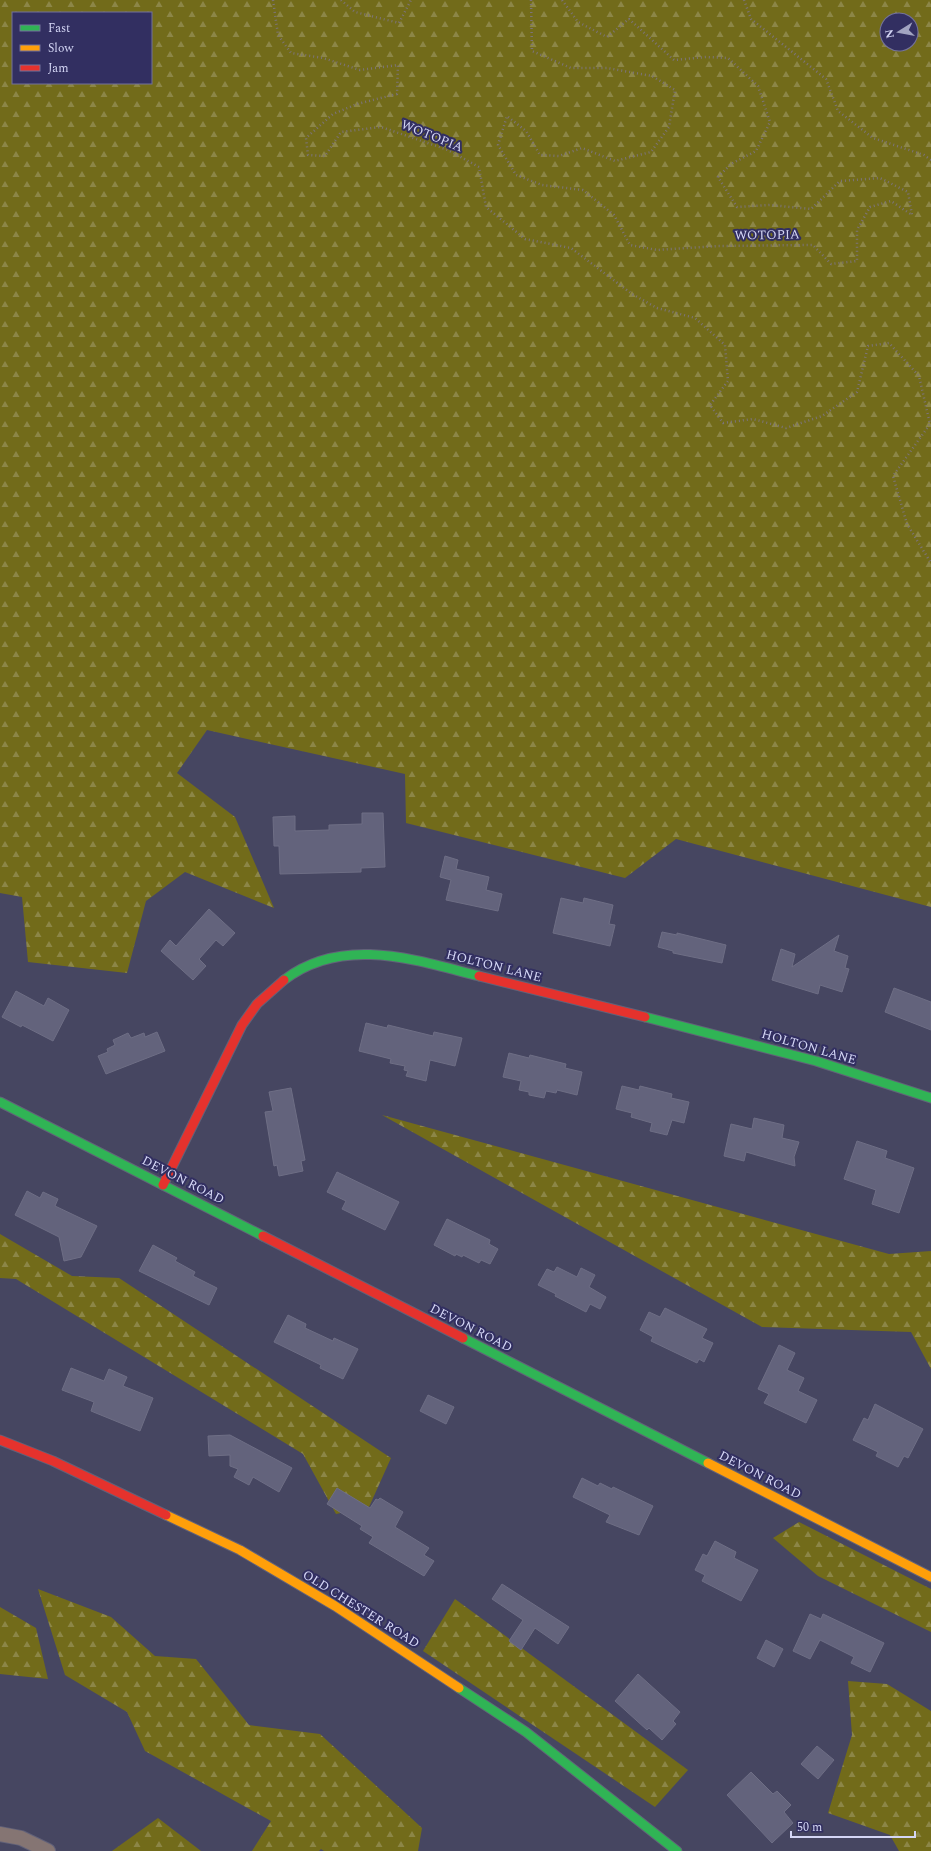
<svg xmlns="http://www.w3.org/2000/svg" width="931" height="1851" viewBox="0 0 931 1851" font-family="Spectral,serif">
	<defs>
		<pattern id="forest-firs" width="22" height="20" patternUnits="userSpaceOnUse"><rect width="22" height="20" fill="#726b1a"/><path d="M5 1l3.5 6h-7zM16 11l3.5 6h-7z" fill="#8c8647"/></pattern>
	</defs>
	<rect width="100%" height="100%" fill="#464661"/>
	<g fill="url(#forest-firs)" fill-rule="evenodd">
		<path d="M0,0H931V907L676,839L625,878L406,823L405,774L207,730L177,773L235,817L274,908L185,872L146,901L127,973L28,962L22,897L0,893ZM13,13H151V83H13ZM887,20H911V44H887Z"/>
		<path d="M382,1115L889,1254L931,1251V1369L911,1332L762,1327Z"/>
		<path d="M0,1234L72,1276L119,1278L391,1458L369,1507L336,1514L303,1454L16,1279L0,1278Z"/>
		<path d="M799,1522L931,1589V1632L818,1576L773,1538Z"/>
		<path d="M38,1589L111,1617L155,1656L196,1659L249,1725L320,1734L422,1828L418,1851H324L321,1849L319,1851H252L271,1821L145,1751L127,1712L65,1675Z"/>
		<path d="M455,1599L688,1770L655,1807L423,1651Z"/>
		<path d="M0,1607L36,1628L48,1679L0,1674Z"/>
		<path d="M848,1681L887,1684L931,1711V1851H899L890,1835L828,1813L852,1735Z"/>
		<path d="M158,1818L201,1851H112Z"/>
	</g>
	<g fill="#63637c" stroke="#6e6e85">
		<path d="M362,813H383L385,867L361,868V872L280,874L279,846H274L273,817L295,816V831L329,830V825L362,824Z"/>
		<path d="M445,856L458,860L456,869L489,877L486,890L502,894L498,911L446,900L451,880L440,877Z"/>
		<path d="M561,898L583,903L584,898L613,905L609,924L615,925L610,946L553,933Z"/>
		<path d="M209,909L235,933L223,946L216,940L199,959L206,966L193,980L161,951L170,940L176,946Z"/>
		<path d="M662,932L677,935V933L726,945L722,963L673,953V951L658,947Z"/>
		<path d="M839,935L834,951L848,956L845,968L849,969L842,992L820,985L818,994L772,980L781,949L795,954L792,967Z"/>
		<path d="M894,988L931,1002V1030L885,1012Z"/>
		<path d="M16,991L44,1006L48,998L69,1010L53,1041L22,1025L21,1027L2,1017Z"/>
		<path d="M366,1023L387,1028L388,1025L433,1036L434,1032L462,1038L455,1066L430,1060L426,1081L406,1076L408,1071L404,1070L405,1066L390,1063L391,1059L359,1051Z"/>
		<path d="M157,1032L165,1051L106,1074L98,1056L108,1052L107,1049L115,1045L113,1040L128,1033L131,1038L144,1033L145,1037Z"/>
		<path d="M509,1053L529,1058L530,1055L566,1064L565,1068L582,1072L577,1095L557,1090L556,1093L546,1091L544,1098L529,1095V1092L519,1090L521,1081L503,1077Z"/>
		<path d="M622,1086L639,1090L640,1086L672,1094L671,1098L689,1102L684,1123L672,1120L667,1135L650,1131L652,1123L631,1117L632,1113L616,1109Z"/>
		<path d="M291,1088L305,1160L301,1161L303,1171L279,1176L277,1165L274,1166L265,1112L273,1111L269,1092Z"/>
		<path d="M754,1118L784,1125L782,1138L799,1142L794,1157L795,1166L746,1152L744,1161L724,1156L731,1124L752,1129Z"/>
		<path d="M857,1141L887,1151L885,1158L914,1168L899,1213L872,1204L876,1190L844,1179Z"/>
		<path d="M337,1172L399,1202L385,1230L342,1209L346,1201L327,1192Z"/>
		<path d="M27,1191L40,1198L43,1192L58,1199L55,1206L97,1226L81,1257L64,1261L59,1237L15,1215Z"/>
		<path d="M447,1219L490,1240L489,1244L498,1249L490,1264L481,1260L479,1263L463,1255L462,1257L456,1254L455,1256L434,1245Z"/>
		<path d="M153,1245L177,1258L175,1261L195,1272L193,1276L217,1288L209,1305L139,1271Z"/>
		<path d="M557,1267L577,1277L581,1268L595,1275L589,1287L606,1297L600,1309L590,1304L586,1312L555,1296L556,1294L538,1285L547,1269L554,1272Z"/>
		<path d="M665,1308L707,1329L702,1338L713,1343L704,1362L699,1359L697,1363L651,1341L653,1337L640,1330L649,1312L660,1317Z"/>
		<path d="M288,1315L306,1324L305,1328L333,1341L334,1338L358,1349L343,1379L320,1368L321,1365L274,1342Z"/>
		<path d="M779,1345L795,1353L787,1370L804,1378L798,1391L817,1400L806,1423L764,1403L769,1394L758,1389Z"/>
		<path d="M71,1368L104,1381L109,1369L127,1377L123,1386L153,1398L140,1431L91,1411L94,1402L62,1390Z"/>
		<path d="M428,1395L454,1407L446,1424L420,1411Z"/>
		<path d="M875,1404L923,1429L908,1458L904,1456L898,1467L876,1456L878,1452L853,1440L864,1418L868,1420Z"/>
		<path d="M230,1435L292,1468L279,1492L253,1477L249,1485L234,1477L238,1469L230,1466V1455L209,1456L208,1436Z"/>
		<path d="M582,1478L598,1486L600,1483L612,1489L613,1487L653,1506L639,1535L606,1522L610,1515L573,1497Z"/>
		<path d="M337,1488L370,1508L376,1499L378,1500L380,1498L403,1512L395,1527L429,1548L424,1555L434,1561L424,1576L369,1543L373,1537L360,1529L362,1526L327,1504Z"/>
		<path d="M715,1541L736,1552L734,1558L758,1570L741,1601L702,1581L705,1575L695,1570L703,1554L707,1556Z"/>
		<path d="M502,1584L569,1627L558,1644L535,1628L521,1650L509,1641L523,1620L492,1599Z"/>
		<path d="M810,1614L821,1619L823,1614L884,1643L870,1672L851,1663L854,1657L820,1640L810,1659L793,1651Z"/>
		<path d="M766,1640L783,1649L774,1667L757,1658Z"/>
		<path d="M638,1674L680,1712L673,1721L676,1724L662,1740L649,1728L647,1730L615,1701Z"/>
		<path d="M817,1746L834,1760L818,1779L801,1764Z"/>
		<path d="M751,1772L773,1794L777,1791L791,1805L784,1812L793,1823L772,1843L727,1795Z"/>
	</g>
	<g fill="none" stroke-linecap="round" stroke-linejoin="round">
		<defs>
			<path id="street" d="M0,1834L21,1838L48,1851"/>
			<g id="fast">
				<path d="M284,980C343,935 415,960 479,976"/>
				<path d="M645,1017L816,1061L931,1098"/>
				<path d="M0,1102L263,1236"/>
				<path d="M463,1338L708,1463"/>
				<path d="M459,1688L526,1732L677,1851"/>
			</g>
			<g id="slow">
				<path d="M708,1463L931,1577"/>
				<path d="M166,1515L240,1550L335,1606L459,1688"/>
			</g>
			<g id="jam">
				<path d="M479,976L645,1017"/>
				<path d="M163,1185L242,1025L257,1004L284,980"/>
				<path d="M263,1236L463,1338"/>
				<path d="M0,1440L53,1461L166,1515"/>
			</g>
		</defs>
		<use href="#street" stroke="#626279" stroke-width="16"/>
		<use href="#fast" stroke="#626279" stroke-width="11"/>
		<use href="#slow" stroke="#626279" stroke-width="11"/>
		<use href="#jam" stroke="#626279" stroke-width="11"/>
		<g stroke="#7d7479" stroke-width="2.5" stroke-dasharray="1 3" stroke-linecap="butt">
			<path d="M273,0L278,35L291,53L323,58L360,70L398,65L397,94L357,104L333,114L306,138L308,155L325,156L341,132L381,127L448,150L479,167L486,207L525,239L571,248L632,294L657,308L695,318L725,345L728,381L710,405L723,423L753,419L786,428L822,416L857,392L868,346L889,343L919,376L930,424L893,476L907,524L931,563"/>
			<path d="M341,0L355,12L399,23L411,0"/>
			<path d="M531,0L532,51L571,68H607L652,76L675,90L669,127L651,152L615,161L582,148L559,156L540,155L526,131L507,116L498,145L516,175L542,185L583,190L614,215L630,245L657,250L718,246L813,245L831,264L857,261V230L870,207L891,201L912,215L908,192L880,178L840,181L811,209L770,205L737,207L718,177L731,164L756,151L770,122L758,86L728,58L706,57L674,60L629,19L607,37L578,22L562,0"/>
			<path d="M744,0L751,19L826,79L838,111L873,138L924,155L931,160"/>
		</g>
		<use href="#street" stroke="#857573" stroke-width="14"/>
		<use href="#fast" stroke="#30b455" stroke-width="9"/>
		<use href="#slow" stroke="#ff9f0a" stroke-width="9"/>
		<use href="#jam" stroke="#e5322d" stroke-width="9"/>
	</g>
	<g text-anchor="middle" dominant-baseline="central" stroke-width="4" stroke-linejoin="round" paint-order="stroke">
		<g font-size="13" fill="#d4d6f5" stroke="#322f61">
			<text transform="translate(432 136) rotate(22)">WOTOPIA</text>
			<text transform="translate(767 235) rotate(-1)">WOTOPIA</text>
			<text transform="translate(494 966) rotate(14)">HOLTON LANE</text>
			<text transform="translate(809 1047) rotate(16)">HOLTON LANE</text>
			<text transform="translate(183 1180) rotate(27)">DEVON ROAD</text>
			<text transform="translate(471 1328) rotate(27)">DEVON ROAD</text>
			<text transform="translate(760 1475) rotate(27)">DEVON ROAD</text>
			<text transform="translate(361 1609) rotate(32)">OLD CHESTER ROAD</text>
		</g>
	</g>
	<rect x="12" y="12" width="140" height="72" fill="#322f61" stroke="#73729c"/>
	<rect x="20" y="25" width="20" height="6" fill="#30b455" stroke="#73729c"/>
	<text x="48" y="32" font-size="12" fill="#d4d6f5">Fast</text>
	<rect x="20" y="45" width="20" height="6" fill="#ff9f0a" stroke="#73729c"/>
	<text x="48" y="52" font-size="12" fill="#d4d6f5">Slow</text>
	<rect x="20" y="65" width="20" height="6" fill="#e5322d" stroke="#73729c"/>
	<text x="48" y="72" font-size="12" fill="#d4d6f5">Jam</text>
	<g transform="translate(899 32) rotate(259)"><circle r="19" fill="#322f61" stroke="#73729c"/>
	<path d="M0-3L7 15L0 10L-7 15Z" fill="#a2a4c1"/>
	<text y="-6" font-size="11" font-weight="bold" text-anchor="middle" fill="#d4d6f5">N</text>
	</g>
	<path d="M791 1831v6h124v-6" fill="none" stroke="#d4d6f5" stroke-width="2"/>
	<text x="797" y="1831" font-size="12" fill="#d4d6f5" stroke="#322f61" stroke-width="3" paint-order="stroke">50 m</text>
</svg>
